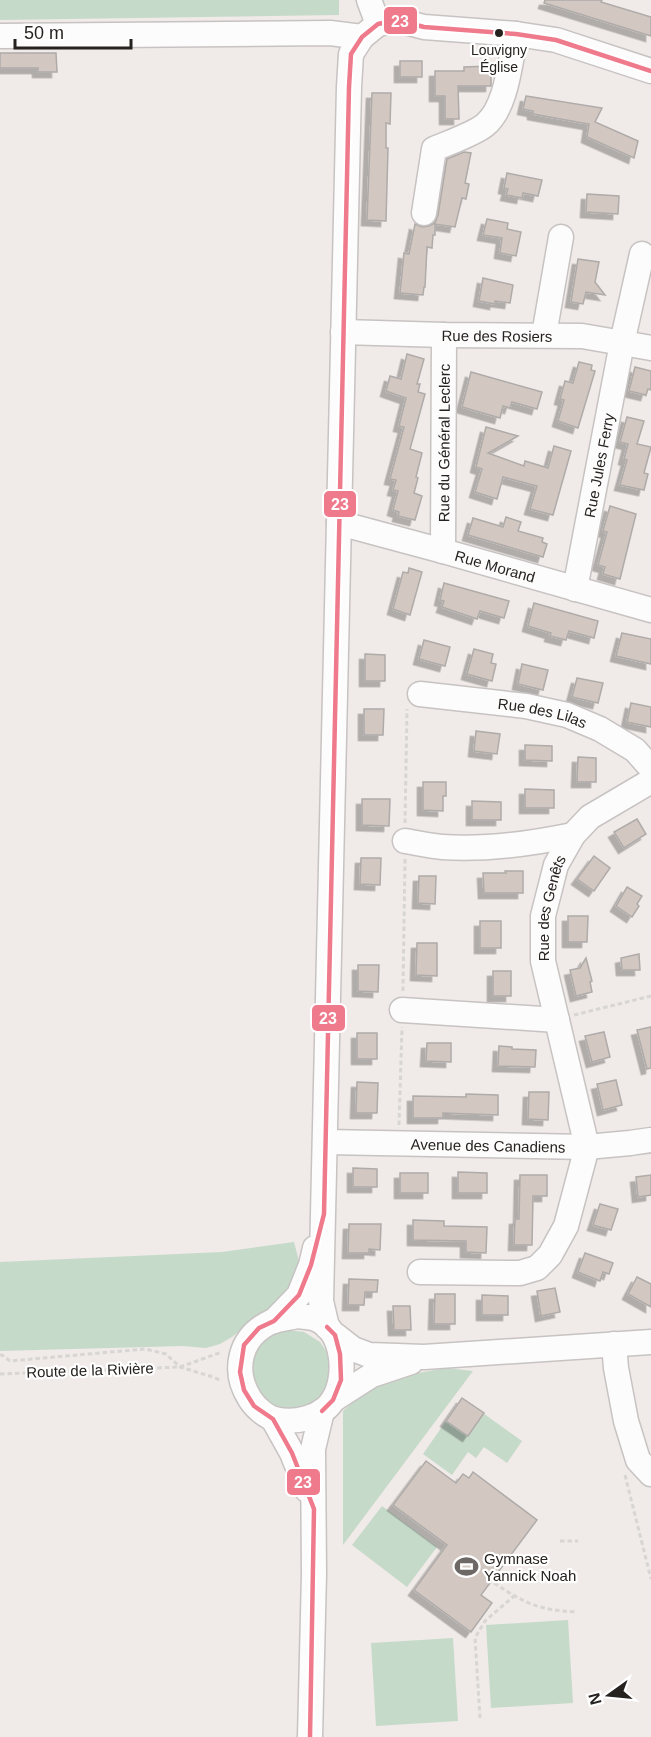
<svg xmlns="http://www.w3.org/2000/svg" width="651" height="1737" viewBox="0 0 651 1737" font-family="Arial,sans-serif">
	<defs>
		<filter id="shadow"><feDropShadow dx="-5.5" dy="5.5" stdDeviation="0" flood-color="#0004"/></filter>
	</defs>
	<rect width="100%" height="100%" fill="#f0eae8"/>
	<g fill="#c6daca">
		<path d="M0,0H339V15L0,20Z"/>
		<path d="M294,1242L301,1269L279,1306L257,1317L232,1337L220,1344L206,1348L183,1346L0,1351V1262L222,1252Z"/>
		<path d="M287,1330L304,1332L320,1342L330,1357L332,1376L320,1401L294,1412L267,1405L251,1383L252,1356L262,1341L277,1331Z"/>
		<path d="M447,1368L473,1371L343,1545V1411C349,1406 354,1400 361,1395C386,1377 418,1373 447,1368Z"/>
		<path d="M462,1398L522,1441L507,1463L484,1447L476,1458L468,1452L452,1475L423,1454Z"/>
		<path d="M382,1506L437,1547L407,1587L352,1545Z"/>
		<path d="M568,1620L573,1703L491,1708L486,1625Z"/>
		<path d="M453,1638L458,1721L376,1726L371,1643Z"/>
	</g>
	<g fill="#d2c8c1" stroke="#afaba9" stroke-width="1.5" filter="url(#shadow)">
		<path d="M545,0H602L601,2L651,17V36L544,3Z"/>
		<path d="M0,53H56L57,72H38V68H0Z"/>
		<rect x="400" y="61" width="22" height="16"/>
		<path d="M491,66V86H458L459,119H445V96H435V71H464V67Z"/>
		<path d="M372,93H391L390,124L386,123V148H388L386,221L367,220Z"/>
		<path d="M526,96L602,108L595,122L638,141L634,158L587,137L589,124L533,114V111L523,109Z"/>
		<path d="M464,152L471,153L465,183L469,184L466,199L462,198L455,227L435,224V235H433L432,248L427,247L425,287H424L423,295L400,293L404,253L409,254L415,224L422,227L429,226L435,223L438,215L447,159Z"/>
		<path d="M507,173L542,180L538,196L523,193L522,198L506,195L508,189L504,188Z"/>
		<path d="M587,194L619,196L618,214L586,212Z"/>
		<path d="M487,219L508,223L507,229L521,232L516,256L500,253L502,238L483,235Z"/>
		<path d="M578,259L599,262L595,282L605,295L586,292L583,304L571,302Z"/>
		<path d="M483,278L513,285L510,303L495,301V304L479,301Z"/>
		<path d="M407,354L424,359L417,384H420L418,392L425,394L410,449L422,453L416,477L418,478L414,493L422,496L415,520L398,516L399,512L393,510L398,491L393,490L396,480L390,479L404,427L399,426L406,398L386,391L390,376L401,379Z"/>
		<path d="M579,362L592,365L591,370L595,371L578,428L558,421L564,400L560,399L565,381L573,383Z"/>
		<path d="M635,367L651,371V390L648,389L646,395L629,391Z"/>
		<path d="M471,372L542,392L537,409L512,402L510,408L503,406L500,418L462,407Z"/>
		<path d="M627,417L644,421L637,444L651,447L644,473L648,474L644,490L620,485L627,460L624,459L628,444L620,442Z"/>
		<path d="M486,427L518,436L488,453L524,466L525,461L548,468L554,446L571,451L553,515L530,509L537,486L503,477L497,499L475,492L482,469L476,467Z"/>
		<path d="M610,506L636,514L620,579L603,574L605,567L598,565L607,532L603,531Z"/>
		<path d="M506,517L521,522L518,531L543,538L542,542L547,544L543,557L468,535L473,518L503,527Z"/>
		<path d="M409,568L422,572L410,615L393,609L403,572L408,573Z"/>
		<path d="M444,583L509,601L504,618L480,611L477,619L442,607L444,601L440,600Z"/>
		<path d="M534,603L598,621L594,638L569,631L566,640L550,636L551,633L528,626Z"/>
		<path d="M622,633L651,639V664L616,656Z"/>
		<path d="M424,640L450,647L445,666L419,659Z"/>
		<path d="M474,649L493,654L491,663L496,664L492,681L467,674Z"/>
		<path d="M365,654L385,655V681H365Z"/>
		<path d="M522,664L548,670L543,690L518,684Z"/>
		<path d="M577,678L603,683L598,703L572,697Z"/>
		<path d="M631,703L651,707V727L627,722Z"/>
		<path d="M364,709H384L383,735H364Z"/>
		<path d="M476,731L500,734L497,754L474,751Z"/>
		<path d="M525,745L552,746V761L525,760Z"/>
		<path d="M578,757L596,758V782H577Z"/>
		<path d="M423,782H446V796H443V811L423,810Z"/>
		<path d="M525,789L554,790V808H525Z"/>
		<path d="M362,799H390L389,826L362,825Z"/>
		<path d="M472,801L501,802V820H472Z"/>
		<path d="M637,819L646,834L624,848L614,832Z"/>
		<path d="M594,856L610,868L594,891L577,879Z"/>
		<path d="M361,858H381L380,885L360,884Z"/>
		<path d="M505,871H523V893H484L483,873H506Z"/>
		<path d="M419,876H436L435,904L418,903Z"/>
		<path d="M627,887L642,896L637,904L639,906L632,917L616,906Z"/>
		<path d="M568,916H588L587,942H568Z"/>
		<rect x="480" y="921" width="21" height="27"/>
		<path d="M417,943H437V976L416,975Z"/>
		<path d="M639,954L640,970H622L621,958Z"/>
		<path d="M586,958L592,981L590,982L592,992L576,996L570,970L580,968Z"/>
		<path d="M358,965H379L378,992L358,991Z"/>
		<rect x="493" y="971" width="18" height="25"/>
		<path d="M651,1027V1068L647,1069L637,1030Z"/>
		<path d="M604,1032L610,1057L592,1062L585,1036Z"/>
		<rect x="357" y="1033" width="20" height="26"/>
		<path d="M427,1043H451V1062L426,1061Z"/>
		<path d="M499,1046L512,1047V1049L536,1050L535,1067L498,1066Z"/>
		<path d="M616,1080L622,1105L603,1110L597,1084Z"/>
		<path d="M357,1082L378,1083L377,1113H356Z"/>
		<path d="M529,1092H549L548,1120L528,1119Z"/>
		<path d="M466,1094L498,1095V1115L443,1113V1118H413V1096L466,1097Z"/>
		<path d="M353,1168L377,1169V1187H353Z"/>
		<path d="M458,1172L487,1173V1193H458Z"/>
		<rect x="400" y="1173" width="28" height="20"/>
		<path d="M520,1175H547V1196H533L532,1245H514L515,1219H519Z"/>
		<path d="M651,1175V1195L638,1197L636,1177Z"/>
		<path d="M600,1204L618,1209L611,1230L593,1225Z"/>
		<path d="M413,1220L444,1221V1226L487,1227L486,1253L466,1252V1241L413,1240Z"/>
		<path d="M349,1224H381L380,1250L369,1249V1253H348Z"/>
		<path d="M585,1253L613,1263L609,1274L603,1272L600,1281L578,1272Z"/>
		<path d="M637,1277L651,1284V1307L628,1294Z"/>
		<path d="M349,1279L378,1280L377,1292H365L364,1305H348Z"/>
		<path d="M555,1288L560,1312L541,1316L537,1291Z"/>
		<path d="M435,1294H455V1324H434Z"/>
		<path d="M482,1295L508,1296V1315H482Z"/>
		<path d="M393,1306H410L411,1330H394Z"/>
		<path d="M462,1398L484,1413L468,1436L446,1421Z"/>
		<path d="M426,1461L456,1483L463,1474L469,1478L473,1472L537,1520L481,1595L492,1603L471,1632L414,1590L447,1545L393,1505Z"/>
	</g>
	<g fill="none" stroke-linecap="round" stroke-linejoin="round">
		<defs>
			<g id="minor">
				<path d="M369,0L378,24"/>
				<path d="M0,36L330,33L362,37"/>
				<path d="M424,213L434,149C448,143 474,134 485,125C507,107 510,61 516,34"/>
				<path id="s1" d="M343,332L444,335L582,336L651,348"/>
				<path d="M544,335L561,237"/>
				<path id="s2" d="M339,523L443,551L651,610"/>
				<path id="s3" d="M443,551L444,335"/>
				<path id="s4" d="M575,589L622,343L642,254"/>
				<path id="s5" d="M420,694L526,706L567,715L600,729L635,750L651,768"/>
				<path d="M405,841C417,843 430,846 442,847C486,850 530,844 573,835"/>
				<path d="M402,1010L557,1020"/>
				<path id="s6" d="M326,1142L587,1147L630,1143L651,1140"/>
				<path id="s7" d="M420,1272L520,1273L537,1268L550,1255L566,1226L587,1147L543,961V916L556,865L573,835L590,817L651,781"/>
				<path d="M297,1316C303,1317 311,1317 316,1319C344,1331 348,1376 333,1400C322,1418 294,1424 275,1419C266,1417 255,1407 250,1399C232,1371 239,1337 271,1322C279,1319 289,1318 297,1316Z"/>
				<path d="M274,1321L299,1295L311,1265L315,1248"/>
				<path d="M327,1327L321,1301L349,87L351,54L362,37L378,24L397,20L424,27L516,34L556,40L651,71"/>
				<path d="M335,1335L353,1349L369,1355L424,1357L651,1342"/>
				<path d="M614,1344L616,1368L626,1421L638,1460L651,1474"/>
				<path d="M333,1400L372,1375L411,1362"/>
				<path d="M273,1419L292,1453L307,1490"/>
				<path d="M310,1737L314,1574L313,1449L322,1411"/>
			</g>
		</defs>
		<use href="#minor" stroke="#c7c3c2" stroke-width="27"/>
		<g stroke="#d7d6d5" stroke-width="3" stroke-dasharray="4.5 3" stroke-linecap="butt">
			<path d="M405,823L407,709"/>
			<path d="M403,991L405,859"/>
			<path d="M574,1015L651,996"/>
			<path d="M399,1125L402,1027"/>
			<path d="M0,1355H2L10,1361L145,1349L166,1354L180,1367L213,1377L222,1381"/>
			<path d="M0,1374L180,1367L222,1352"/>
			<path d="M625,1475L651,1579"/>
			<path d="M560,1541H578"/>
			<path d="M494,1583C526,1604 539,1610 577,1612"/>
			<path d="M480,1718L475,1638L485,1621L514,1596"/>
		</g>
		<use href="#minor" stroke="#fdfcfc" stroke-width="24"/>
		<defs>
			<g id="bus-1">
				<path d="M322,1411L333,1400L341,1380L340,1354L335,1335L327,1327"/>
				<path d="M310,1737L314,1509L292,1453L273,1419L254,1406L244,1390L240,1372L244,1345L259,1328L274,1321L299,1295L311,1265L324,1214L349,87L351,54L362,37L378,24L397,20L424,27L516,34L556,40L651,71"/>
			</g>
		</defs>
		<use href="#bus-1" stroke="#fff" stroke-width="9"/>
		<use href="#bus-1" stroke="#ef7a8c" stroke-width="4.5"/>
	</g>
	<defs>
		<symbol id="stadium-bare" viewBox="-9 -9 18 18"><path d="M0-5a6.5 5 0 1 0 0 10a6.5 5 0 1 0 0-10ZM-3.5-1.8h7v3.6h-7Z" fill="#6d6866" stroke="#fff" stroke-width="2.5" paint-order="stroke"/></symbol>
	</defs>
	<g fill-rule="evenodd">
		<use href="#stadium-bare" x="450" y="1550" width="33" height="33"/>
	</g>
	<circle fill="#262220" stroke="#fff" stroke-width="2" cx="499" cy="33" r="5"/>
	<g text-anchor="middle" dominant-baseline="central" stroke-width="4.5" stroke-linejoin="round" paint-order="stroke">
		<g font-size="14" fill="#262220" stroke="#fff">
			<text x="499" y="50">Louvigny<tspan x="499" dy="17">Église</tspan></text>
		</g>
		<g font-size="15" fill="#262220" stroke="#fff">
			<text stroke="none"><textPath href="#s1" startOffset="154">Rue des Rosiers</textPath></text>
			<text stroke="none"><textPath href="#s3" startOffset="108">Rue du Général Leclerc</textPath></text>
			<text stroke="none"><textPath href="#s4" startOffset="126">Rue Jules Ferry</textPath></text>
			<text stroke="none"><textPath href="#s2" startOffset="162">Rue Morand</textPath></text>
			<text stroke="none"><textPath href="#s5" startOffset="124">Rue des Lilas</textPath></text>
			<text stroke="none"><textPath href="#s7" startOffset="496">Rue des Genêts</textPath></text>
			<text stroke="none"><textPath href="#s6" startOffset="162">Avenue des Canadiens</textPath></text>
			<text transform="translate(90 1370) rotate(-2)">Route de la Rivière</text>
		</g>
		<g font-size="15" fill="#262220" stroke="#fff" text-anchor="start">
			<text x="484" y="1558">Gymnase<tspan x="484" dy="17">Yannick Noah</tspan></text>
		</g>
	</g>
	<g stroke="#fff" stroke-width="2">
		<rect x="383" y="6" width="35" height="29" rx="6" fill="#ef7a8c"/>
		<rect x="323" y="490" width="34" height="28" rx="6" fill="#ef7a8c"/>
		<rect x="311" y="1004" width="35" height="28" rx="6" fill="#ef7a8c"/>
		<rect x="286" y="1468" width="35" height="28" rx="6" fill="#ef7a8c"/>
	</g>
	<g font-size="16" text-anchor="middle" font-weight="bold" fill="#fff">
		<text x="400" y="27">23</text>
		<text x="340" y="510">23</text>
		<text x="328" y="1024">23</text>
		<text x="303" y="1488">23</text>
	</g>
	<g transform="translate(609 1695) rotate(255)" stroke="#ffffff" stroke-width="4.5" paint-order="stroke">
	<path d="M0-4.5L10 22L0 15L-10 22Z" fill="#262220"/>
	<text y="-9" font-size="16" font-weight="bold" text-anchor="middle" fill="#262220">N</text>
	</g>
	<path d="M15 39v9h116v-9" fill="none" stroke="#262220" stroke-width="3"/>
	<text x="24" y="39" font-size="18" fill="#262220" stroke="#ffffff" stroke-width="4.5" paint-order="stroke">50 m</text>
</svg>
